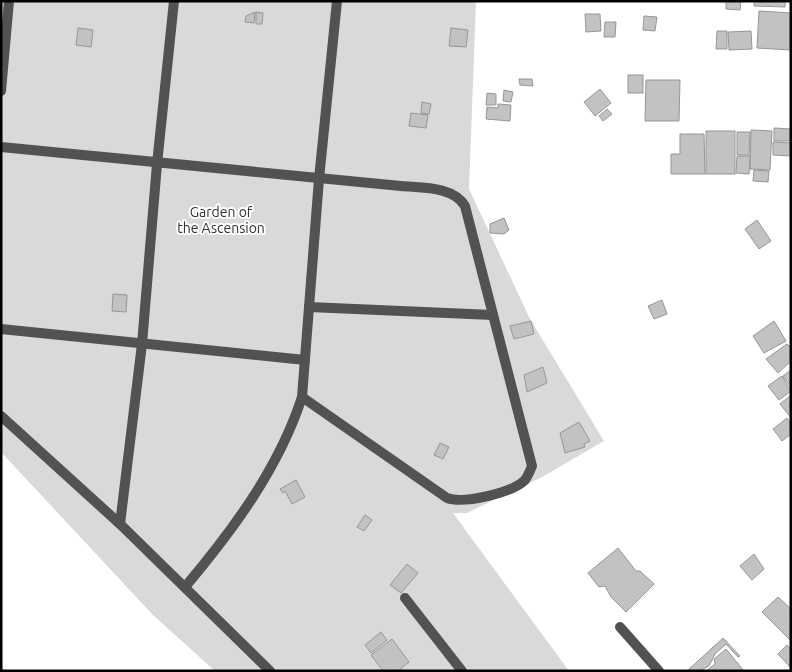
<svg xmlns="http://www.w3.org/2000/svg" width="792" height="672" viewBox="0 0 792 672" font-family="Ubuntu,sans-serif">
	<rect width="100%" height="100%" fill="#fff"/>
	<path fill="#d9d9d9" d="M1,1H476L469,189L530,319L604,441L542,477L467,513H453L569,671H215L153,615L1,452Z"/>
	<g fill="#c2c2c2" stroke="#969696">
		<path d="M726,1H741L740,10L726,9Z"/>
		<path d="M754,1H785V7L754,6Z"/>
		<path d="M759,11L791,13V50L757,48Z"/>
		<path d="M255,12L254,23L245,22L246,16Z"/>
		<path d="M256,12L263,13L262,24H256Z"/>
		<path d="M585,14H600L601,31L586,32Z"/>
		<path d="M644,16L657,17L655,31L643,30Z"/>
		<path d="M605,22H616L615,37H604Z"/>
		<path d="M78,28L93,30L91,47L76,45Z"/>
		<path d="M451,28L468,30L466,47L449,46Z"/>
		<path d="M717,31H727V49H716Z"/>
		<path d="M751,31L752,49L729,50L728,32Z"/>
		<rect x="628" y="75" width="15" height="18"/>
		<path d="M519,79H532L533,86L520,85Z"/>
		<path d="M646,80H680L679,121H645Z"/>
		<path d="M600,89L611,103L595,116L584,102Z"/>
		<path d="M504,90L513,92L511,102L503,101Z"/>
		<path d="M487,93L496,94V105H486Z"/>
		<path d="M422,102L431,104L429,114L421,113Z"/>
		<path d="M498,104L511,105L510,121L486,119L487,107L498,108Z"/>
		<path d="M607,109L612,114L603,121L599,116Z"/>
		<path d="M411,113L428,115L426,128L409,126Z"/>
		<path d="M774,128L791,129V141H774Z"/>
		<path d="M751,130L772,131L770,170L750,169Z"/>
		<rect x="706" y="131" width="29" height="43"/>
		<path d="M737,132H750L749,155H737Z"/>
		<path d="M680,134H704L705,174H671V154H680Z"/>
		<path d="M773,142L791,143V156L773,155Z"/>
		<path d="M737,156H750L749,174L736,173Z"/>
		<path d="M754,170L769,171L768,182L753,181Z"/>
		<path d="M504,218L509,230L504,234L490,233V224Z"/>
		<path d="M757,220L771,241L759,249L745,229Z"/>
		<path d="M113,294L127,295L126,312L112,311Z"/>
		<path d="M662,300L667,314L654,319L648,306Z"/>
		<path d="M531,321L534,334L514,339L510,326Z"/>
		<path d="M774,321L786,341L764,353L753,336Z"/>
		<path d="M787,344L791,348V361L778,373L766,359Z"/>
		<path d="M543,367L547,383L527,392L524,375Z"/>
		<path d="M791,370V387L783,376Z"/>
		<path d="M782,376L791,391L779,400L768,386Z"/>
		<path d="M791,395V418L780,404Z"/>
		<path d="M787,418L791,424V434L782,441L773,429Z"/>
		<path d="M579,422L590,441L584,444L585,447L565,453L560,433Z"/>
		<path d="M440,443L449,447L443,459L434,455Z"/>
		<path d="M296,480L305,497L292,504L285,491L283,493L280,489Z"/>
		<path d="M365,515L372,520L364,531L357,527Z"/>
		<path d="M618,548L636,571H640L654,584L626,612L611,597L605,586L599,587L588,573Z"/>
		<path d="M754,554L764,569L752,580L740,566Z"/>
		<path d="M407,564L418,573L401,593L390,585Z"/>
		<path d="M778,597L791,609L790,640L762,612Z"/>
		<path d="M381,632L387,640L371,653L365,645Z"/>
		<path d="M723,638L740,656L738,657L726,644L715,654L709,666L699,671H687Z"/>
		<path d="M392,639L409,662L398,671H383L371,655Z"/>
		<path d="M787,645L791,649L790,667L778,654Z"/>
		<path d="M726,649L744,671H706L715,664L714,659Z"/>
	</g>
	<g fill="none" stroke-linecap="round" stroke-linejoin="round">
		<g stroke="#525252" stroke-width="10">
			<path d="M1,91L9,1"/>
			<path d="M1,147L401,186C422,188 453,186 465,206L532,466C530,471 528,476 525,480C512,493 464,504 447,498L302,397"/>
			<path d="M309,307L493,315"/>
			<path d="M1,329L305,360"/>
			<path d="M1,416L120,524L270,671"/>
			<path d="M120,524L142,344L157,164L174,1"/>
			<path d="M185,587C233,530 279,468 302,397L319,179L337,1"/>
			<path d="M405,598L462,671"/>
			<path d="M620,627L659,671"/>
		</g>
	</g>
	<g text-anchor="middle" dominant-baseline="central" stroke-width="4" stroke-linejoin="round" paint-order="stroke">
		<g font-size="14" fill="#303030" stroke="#fff">
			<text x="221" y="212">Garden of<tspan x="221" dy="16">the Ascension</tspan></text>
		</g>
	</g>
	<rect width="792" height="672" fill="none" stroke="#000000" stroke-width="5"/>
</svg>
